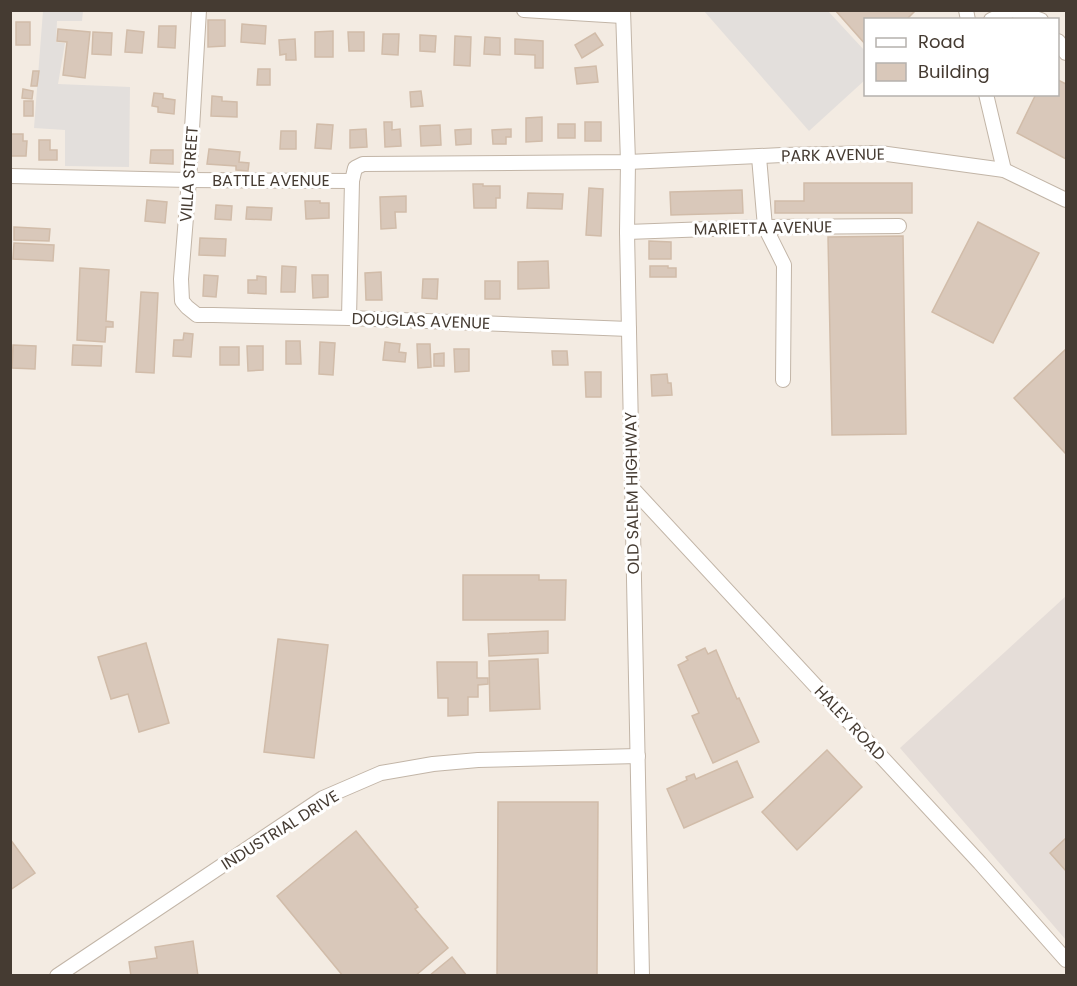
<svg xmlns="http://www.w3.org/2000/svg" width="1077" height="986" viewBox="0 0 1077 986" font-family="Poppins,sans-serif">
	<rect width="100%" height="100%" fill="#f3ebe2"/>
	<path fill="#e5ddd8" d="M1066,596V940L900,748Z"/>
	<g fill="#e3dfdc">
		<path d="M43,11H83L82,21H57L56,42L65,43L58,84L130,87L129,167L65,166V130L34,128Z"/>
		<path d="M704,11H828L865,51V80L809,131Z"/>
	</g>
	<g fill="#d9c8ba" stroke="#d1bca9" stroke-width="1.5">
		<path d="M835,10H916L906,20H866V45Z"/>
		<path d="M208,20H225V46L208,47Z"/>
		<rect x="16" y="22" width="14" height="23"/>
		<path d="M242,24L266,26L265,44L241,42Z"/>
		<path d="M159,26H176L175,48L158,47Z"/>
		<path d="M58,29L90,32L85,78L63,75L67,42L57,41Z"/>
		<path d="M127,30L144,32L142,53L125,52Z"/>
		<path d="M333,31V57H315V32Z"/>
		<path d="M93,32L112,33L111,55L92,54Z"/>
		<path d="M348,32H364V51H349Z"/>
		<path d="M595,33L603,45L582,58L575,45Z"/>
		<path d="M383,34H399L398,55L382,54Z"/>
		<path d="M420,35L436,36L435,52L420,51Z"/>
		<path d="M455,36L471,37L470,66L454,65Z"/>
		<path d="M485,37L500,38V55L484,54Z"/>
		<path d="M295,39L296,60H286V54L280,55L279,40Z"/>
		<path d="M515,39L543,41V68H535V55L515,54Z"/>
		<path d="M596,66L598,82L577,84L575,68Z"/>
		<path d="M258,69H270V85H257Z"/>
		<path d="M33,71H39L37,86H31Z"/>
		<path d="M1058,80L1066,84V159L1017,133L1036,94H1058Z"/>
		<path d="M23,89L33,91L32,99L22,98Z"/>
		<path d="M421,91L423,106L411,107L410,92Z"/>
		<path d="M154,93L163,94V98L175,100L174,114L158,112V107L152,106Z"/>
		<path d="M212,96L222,97V101L237,102V117L211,116Z"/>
		<rect x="24" y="101" width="9" height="15"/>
		<path d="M542,117V141L526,142V118Z"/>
		<path d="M384,122H392V130L400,129L401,146L385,147Z"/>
		<rect x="585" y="122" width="16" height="19"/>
		<path d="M317,124L333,125L331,149L315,148Z"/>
		<rect x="558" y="124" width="17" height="14"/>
		<path d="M440,125L441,145L421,146L420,126Z"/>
		<path d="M366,129L367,147L350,148V130Z"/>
		<path d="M471,129V144L456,145L455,130Z"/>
		<path d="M511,129V137H506V144H493L492,130Z"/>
		<path d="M281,131H296V149H280Z"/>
		<path d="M10,134H23V141H27L26,156H10Z"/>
		<path d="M39,140H50V150H57V160H39Z"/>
		<path d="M209,149L240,152L239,162L249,163L248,171L236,170V166L207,164Z"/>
		<path d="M151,150H173V164L150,163Z"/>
		<path d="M804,183H912V213H775V201H804Z"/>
		<path d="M473,184H483V186H500V198H496V208H474Z"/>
		<path d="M589,188L603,189L601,236L586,235Z"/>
		<path d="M742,190L743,213L671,215L670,192Z"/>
		<path d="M528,193L563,194L562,209L527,208Z"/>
		<path d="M406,196V212H395L396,228L381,229L380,197Z"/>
		<path d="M147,200L167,202L165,223L145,221Z"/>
		<path d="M305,201H320V203H329V218L306,219Z"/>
		<path d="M216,205L232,206L231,220L215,219Z"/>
		<path d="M247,207L272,208L271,220L246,219Z"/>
		<path d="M978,222L1039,253L993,343L932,312Z"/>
		<path d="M14,227L50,229L49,241L14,240Z"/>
		<path d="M903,236L906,434L832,435L828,237Z"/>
		<path d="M200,238L226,239L225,256L199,255Z"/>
		<path d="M649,241L671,242V259H649Z"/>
		<path d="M14,243L54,245L53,261L13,259Z"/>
		<path d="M548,261L549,288L518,289V262Z"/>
		<path d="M282,266L296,267L295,292H281Z"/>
		<path d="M650,266H668V268H676V277H650Z"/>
		<path d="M80,268L109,270L106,321L113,322V327H106L105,342L77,340Z"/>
		<path d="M381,272L382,300H366L365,273Z"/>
		<path d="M204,275L218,276L216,297L203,296Z"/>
		<path d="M312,275H328V297L313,298Z"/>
		<path d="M257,276L266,277V294L248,293V280H257Z"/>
		<path d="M423,279H438L437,299L422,298Z"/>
		<rect x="485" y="281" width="15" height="18"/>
		<path d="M141,292L158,293L154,373L136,372Z"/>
		<path d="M184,333L193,334L191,357L173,356L174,340H183Z"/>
		<path d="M286,341H300L301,364H286Z"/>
		<path d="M320,342L335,343L333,375L319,374Z"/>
		<path d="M385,342L400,344L399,352L406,353L405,362L383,360Z"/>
		<path d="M417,344H430L431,367L418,368Z"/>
		<path d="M13,345L36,346L35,369L12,368Z"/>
		<path d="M73,345L102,346L101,366L72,365Z"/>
		<path d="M247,346H263V370L248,371Z"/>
		<rect x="220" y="347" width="19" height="18"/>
		<path d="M454,349H469V371L455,372Z"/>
		<path d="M1066,349V454L1014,398Z"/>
		<path d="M552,351H567L568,365H553Z"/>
		<path d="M444,353V366H434V354Z"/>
		<path d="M585,372H601V397H586Z"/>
		<path d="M667,374L668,383H671L672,395L652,396L651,375Z"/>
		<path d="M463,575H539V580H566L565,620H463Z"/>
		<path d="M548,631V653L489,656L488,634Z"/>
		<path d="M278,639L328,645L314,758L264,752Z"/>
		<path d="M146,643L169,723L139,732L128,694L111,699L98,657Z"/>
		<path d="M705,648L708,654L716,650L737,699L739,698L759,742L713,763L692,716L699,713L678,665L688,660L686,657Z"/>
		<path d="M538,659L540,709L490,711L489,661Z"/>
		<path d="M437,662H477V678H488V684L478,685V697H468V715L448,716V698H438Z"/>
		<path d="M827,750L862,787L797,850L762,812Z"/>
		<path d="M737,761L753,797L684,828L667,789L687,780L686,777L694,774L696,779Z"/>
		<path d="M498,802H598L597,976H497Z"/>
		<path d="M356,831L418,907L415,909L448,948L415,976H343L277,896Z"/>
		<path d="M1066,838V871L1050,853Z"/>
		<path d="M10,839L35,873L10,890Z"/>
		<path d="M193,941L198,976H131L129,962L157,958L155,947Z"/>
		<path d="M452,957L467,976H429Z"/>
	</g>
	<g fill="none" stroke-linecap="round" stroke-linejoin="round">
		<defs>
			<g id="minor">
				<path d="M199,10L189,180L181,279L182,301L187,307L197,315H213L349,318L629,329"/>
				<path d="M524,10L622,16"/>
				<path d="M623,10L628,162L627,232L642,976"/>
				<path d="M966,10L968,20"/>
				<path d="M991,20L1012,10L1041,20"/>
				<path d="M1058,41L1066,53"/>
				<path d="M986,94L1004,170"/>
				<path d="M759,157L765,227L784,265L783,380"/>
				<path d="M10,176L189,180L352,181"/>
				<path d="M627,232L765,227L899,226"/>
				<path d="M349,318L352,181L355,168L363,164L628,162L782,155L880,153L1004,170L1066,200"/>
				<path d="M632,488L980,863L1066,960"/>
				<path d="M57,976L323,798L381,773L433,764L478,760L638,756"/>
			</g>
		</defs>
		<use href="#minor" stroke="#c2b5a7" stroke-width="16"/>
		<use href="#minor" stroke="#fff" stroke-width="14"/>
	</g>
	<g text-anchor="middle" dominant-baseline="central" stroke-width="6" stroke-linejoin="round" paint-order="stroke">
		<g font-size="16" fill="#453b32" stroke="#fff">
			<text transform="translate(833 155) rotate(-1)">PARK AVENUE</text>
			<text transform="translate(189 174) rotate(-86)">VILLA STREET</text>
			<text x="271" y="180">BATTLE AVENUE</text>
			<text transform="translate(763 228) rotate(-1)">MARIETTA AVENUE</text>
			<text transform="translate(421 321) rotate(2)">DOUGLAS AVENUE</text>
			<text transform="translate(632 493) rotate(-91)">OLD SALEM HIGHWAY</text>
			<text transform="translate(850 723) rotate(47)">HALEY ROAD</text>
			<text transform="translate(280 830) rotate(-32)">INDUSTRIAL DRIVE</text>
		</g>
	</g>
	<rect width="1077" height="986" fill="none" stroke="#453b32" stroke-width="24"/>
	<rect x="864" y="18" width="195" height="78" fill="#ffffff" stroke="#b5b1ad" stroke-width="1.5"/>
	<rect x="876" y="38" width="30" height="9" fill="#ffffff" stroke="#b5b1ad" stroke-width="1.5"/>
	<text x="918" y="48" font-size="18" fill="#453b32">Road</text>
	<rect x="876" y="63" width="30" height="18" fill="#d9c8ba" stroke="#b5b1ad" stroke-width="1.5"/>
	<text x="918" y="78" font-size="18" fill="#453b32">Building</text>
</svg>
